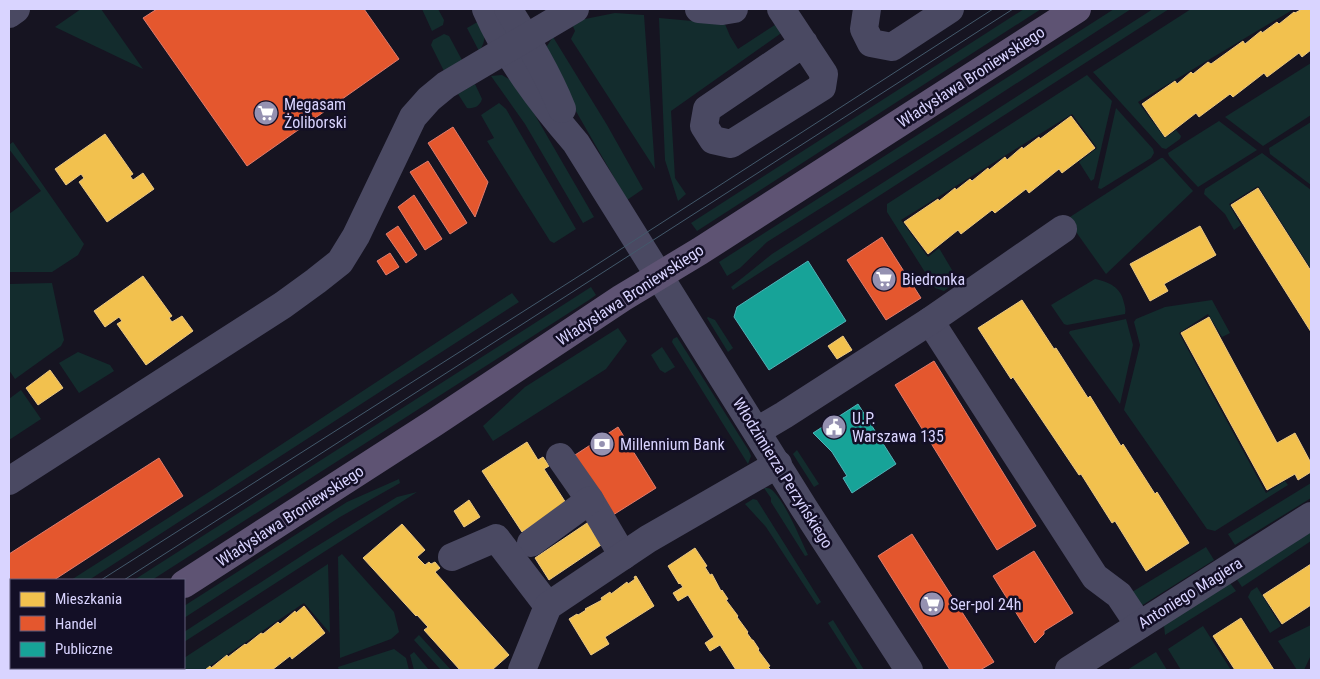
<svg xmlns="http://www.w3.org/2000/svg" width="1320" height="679" viewBox="0 0 1320 679" font-family="'Roboto Condensed',sans-serif">
	<rect width="100%" height="100%" fill="#161421"/>
	<g fill="#132c2d">
		<path d="M81,9H101L143,69L55,27Z"/>
		<path d="M422,9H438L444,20L443,25L432,31Z"/>
		<path d="M1024,9H1041L697,231L691,223Z"/>
		<path d="M1114,9H1131L940,133L767,242L740,268L727,276L719,262Z"/>
		<path d="M1153,9H1169L733,290L731,287L772,254Z"/>
		<path d="M1191,9H1294L1138,102L1165,138L1176,130L1181,136L1180,139L1166,149L1162,148L1093,72Z"/>
		<path d="M615,13L644,15L655,169L571,39L575,31L572,24L580,20Z"/>
		<path d="M659,18L725,24L730,36L738,49L781,21L787,29L671,111L675,178L686,194L678,201L665,160Z"/>
		<path d="M481,20C485,32 487,41 479,51L467,28Z"/>
		<path d="M444,34L449,36L463,62L445,73L431,45L433,40Z"/>
		<path d="M553,37L607,125L643,189L627,200L546,59L547,46Z"/>
		<path d="M1311,63V115L1263,146L1225,117Z"/>
		<path d="M502,75L517,84L594,217L583,223L525,124L491,76Z"/>
		<path d="M1087,75L1112,101L1094,179L1091,181L1079,162L1097,148L1072,114L901,220L928,257L939,248L955,275V283L944,291L935,288L887,212V204Z"/>
		<path d="M475,84L482,99C480,106 474,109 467,108L458,94Z"/>
		<path d="M499,103L506,109L576,229L554,243L550,241L487,141L494,138L481,115Z"/>
		<path d="M1116,108L1153,149L1154,153L1151,158L1101,189L1098,188Z"/>
		<path d="M1219,121L1257,150L1198,187L1169,156L1168,153Z"/>
		<path d="M1311,122V185L1270,154L1269,148Z"/>
		<path d="M13,142L84,244L78,255L52,272H9V214L41,191L9,149V145Z"/>
		<path d="M1262,153L1311,190V269L1258,186L1229,204L1241,225L1234,230L1225,214L1204,194L1205,189Z"/>
		<path d="M1161,158H1163L1193,191L1106,274L1069,222L1070,217Z"/>
		<path d="M1095,279C1109,282 1121,287 1124,303C1125,307 1126,310 1125,314L1067,325L1064,324L1051,305Z"/>
		<path d="M52,283L64,340L61,346L15,379L9,370V284Z"/>
		<path d="M591,287L596,295L589,300L152,580H134Z"/>
		<path d="M512,293L519,302L89,580H71L212,490Z"/>
		<path d="M1212,300L1230,333L1222,337L1208,314L1179,333L1266,493L1285,481L1288,485L1215,531L1207,529L1124,410L1140,345L1134,322L1136,319L1165,307Z"/>
		<path d="M708,317L715,320L733,348L728,352L707,318Z"/>
		<path d="M1126,319L1133,345L1120,404L1069,333L1070,331Z"/>
		<path d="M618,328L627,341L606,369L493,441L483,426L525,387Z"/>
		<path d="M677,337L749,451L751,456L748,464L672,342L673,339Z"/>
		<path d="M662,347L675,367L665,373L660,370L651,355Z"/>
		<path d="M78,352L110,365L114,371L79,393L59,363Z"/>
		<path d="M21,390L41,419L9,440V399Z"/>
		<path d="M797,450L819,484L814,487L793,454Z"/>
		<path d="M399,479L400,483L340,517L184,618V606L347,502Z"/>
		<path d="M1311,483V498L1235,545L1228,534Z"/>
		<path d="M764,488C768,488 771,488 774,492C787,506 799,536 808,555L805,556L771,502V498Z"/>
		<path d="M417,492L184,642V632L309,551L397,497Z"/>
		<path d="M753,499L757,500L821,602L817,605L766,527L745,504Z"/>
		<path d="M1311,529V541L1242,587L1236,578Z"/>
		<path d="M1206,547L1214,560L1141,606L1132,592Z"/>
		<path d="M342,554L394,612L399,632L391,639L340,658L338,557Z"/>
		<path d="M328,564L330,633L304,603L204,670H164L168,668H184V658Z"/>
		<path d="M1230,583L1236,591L1165,635L1164,625Z"/>
		<path d="M1257,587L1281,626L1270,633L1248,597L1251,591Z"/>
		<path d="M833,620L864,670H858L828,623Z"/>
		<path d="M1311,625V655L1304,670H1297L1278,641Z"/>
		<path d="M1203,626L1231,670H1181L1168,649Z"/>
		<path d="M419,635L451,670H441L414,640Z"/>
		<path d="M394,649L406,658L409,670H339L338,667Z"/>
		<path d="M414,652L429,670H414L410,655Z"/>
		<path d="M1156,652L1167,670H1127Z"/>
	</g>
	<g fill="#f2c14e" stroke="#eac783">
		<path d="M1302,9H1311V50L1302,57L1299,53L1267,77L1264,73L1233,97L1230,94L1199,117L1196,113L1165,137L1142,104L1175,81L1177,84L1191,72L1193,74L1208,62L1211,64L1243,41L1245,44L1261,31L1262,33L1277,22L1279,24L1294,12L1295,13Z"/>
		<path d="M1071,116L1095,148L1062,173L1059,169L1029,193L1026,189L995,213L992,210L961,234L958,230L928,254L904,222L938,199L939,201L955,188L956,190L970,179L972,181L988,168L989,170L1005,157L1007,160L1022,147L1023,149L1039,137L1040,139Z"/>
		<path d="M105,134L133,174L130,176L133,180L143,173L154,189L107,222L79,182L84,178L81,174L66,185L55,169Z"/>
		<path d="M1258,188L1311,271V332L1231,205Z"/>
		<path d="M1200,226L1216,255L1164,284L1168,291L1150,301L1130,264Z"/>
		<path d="M143,276L172,316L169,318L172,322L182,316L193,331L146,365L117,324L122,321L119,317L105,327L94,311Z"/>
		<path d="M1022,300L1054,349L1056,348L1088,398L1090,396L1121,446L1123,444L1155,494L1157,492L1189,543L1146,571L1115,521L1112,523L1081,474L1079,475L1013,377L1011,379L978,328Z"/>
		<path d="M1209,317L1277,443L1295,433L1311,463V472L1298,480L1295,474L1267,490L1181,333Z"/>
		<path d="M843,336L852,350L837,359L828,346Z"/>
		<path d="M50,370L63,388L38,405L26,388Z"/>
		<path d="M527,442L538,460L543,457L549,466L544,469L566,503L522,532L482,471Z"/>
		<path d="M469,500L480,517L464,527L454,511Z"/>
		<path d="M593,519L598,527L592,531L601,545L549,580L535,558Z"/>
		<path d="M402,524L425,550L417,557L425,565L429,562L431,564L435,562L440,568L435,572L509,655L492,670H460L424,630L428,627L417,615L416,616L363,558Z"/>
		<path d="M695,548L707,566L705,567L710,575L712,574L721,591L722,590L728,599L726,600L738,616L737,617L748,632L747,633L752,640H753L759,649L758,650L770,666L768,667L771,670H736L720,645L710,651L705,643L714,637L688,595L678,601L673,593L683,587L680,583L679,584L668,566Z"/>
		<path d="M1311,564V605L1282,624L1263,595Z"/>
		<path d="M636,576L654,606L605,637L609,644L591,655L569,619L577,614L578,615L586,610L585,609L602,600L601,598L610,592L611,594L627,582L628,584L635,579L634,577Z"/>
		<path d="M304,606L325,633L292,659L290,656L272,670H205L210,666L211,668L227,655L228,657L245,644L246,645L261,633L263,634L278,622L280,624L295,611L296,613Z"/>
		<path d="M1241,618L1274,670H1235L1213,636Z"/>
	</g>
	<g fill="#e4572e" stroke="#e17c6d">
		<path d="M157,9H364L399,59L247,166L143,18Z"/>
		<path d="M453,127L488,182L475,217L428,143Z"/>
		<path d="M428,161L467,223L450,234L410,172Z"/>
		<path d="M414,195L442,239L425,250L398,207Z"/>
		<path d="M398,226L417,255L406,263L386,234Z"/>
		<path d="M882,237L921,298L886,320L847,260Z"/>
		<path d="M390,253L399,267L386,275L377,261Z"/>
		<path d="M934,361L1036,526L997,550L895,385Z"/>
		<path d="M618,427L656,488L613,515L575,455Z"/>
		<path d="M159,458L183,496L54,580H11V608L9,610V554Z"/>
		<path d="M912,534L994,662L980,670H950L878,556Z"/>
		<path d="M1034,551L1073,613L1044,631V634L1035,643L993,576Z"/>
	</g>
	<g fill="#17a398" stroke="#51b2b7">
		<path d="M808,261L846,321L769,370L734,317L737,307Z"/>
		<path d="M858,404L896,464L852,493L843,478L847,476L832,452L813,433Z"/>
	</g>
	<g fill="none" stroke-linecap="round" stroke-linejoin="round">
		<g stroke="#4a4962" stroke-width="28">
			<path d="M486,9C508,59 540,101 576,143L804,508L909,670"/>
			<path d="M508,9C528,41 548,74 562,109"/>
			<path d="M699,9L722,11L734,9"/>
			<path d="M781,9L824,74L822,87L731,144L713,140L704,126L707,109L804,43"/>
			<path d="M867,9L864,29L871,43L892,47L950,9"/>
			<path d="M9,14L16,9"/>
			<path d="M930,321L1095,577L1119,595L1139,625"/>
			<path d="M757,431L784,415L930,321L1063,229"/>
			<path d="M560,457L590,500L623,556"/>
			<path d="M9,481L283,305L316,281L340,262L356,236L413,117L429,99L446,85L575,9"/>
			<path d="M531,543L590,500"/>
			<path d="M452,557L496,538L548,606"/>
			<path d="M522,670L548,606L648,539L778,464"/>
			<path d="M1069,670L1311,516"/>
		</g>
		<g stroke="#5e5373" stroke-width="28">
			<path d="M184,584L434,423L622,298L700,251L1077,9"/>
			<path d="M49,670L53,668"/>
		</g>
		<g stroke="#43596b" stroke-width="1">
			<path d="M101,580L590,269L993,9"/>
			<path d="M124,580L1013,9"/>
			<path d="M9,639L11,637"/>
			<path d="M9,655L11,653"/>
		</g>
	</g>
	<defs>
		<symbol id="supermarket-disc" viewBox="-11 -11 22 22"><circle r="9.5" fill="#9591b1" stroke="#130f26"/><path d="M-6-5.5h2.5l.6 2H6L4.5 2H-2.5L-4.4-4H-6ZM-1.5 3.2a1.3 1.3 0 1 0 .1 0ZM3 3.2a1.3 1.3 0 1 0 .1 0Z" fill="#fff"/></symbol>
		<symbol id="civic-disc" viewBox="-11 -11 22 22"><circle r="9.5" fill="#9591b1" stroke="#130f26"/><path d="M-.6-6.5H3V-4.5H.6V-3L4-1V1h2V6H-6V1h2V-1L-.6-3ZM-1.2 2.5V6h2.4V2.5Z" fill="#fff"/></symbol>
		<symbol id="bank-disc" viewBox="-11 -11 22 22"><circle r="9.5" fill="#9591b1" stroke="#130f26"/><path d="M-6-4H6V4H-6ZM0-2.3a2.3 2.3 0 1 0 0 4.6a2.3 2.3 0 1 0 0-4.6Z" fill="#fff"/></symbol>
	</defs>
	<g fill-rule="evenodd">
		<use href="#supermarket-disc" x="252" y="99" width="28" height="28"/>
		<use href="#supermarket-disc" x="870" y="265" width="28" height="28"/>
		<use href="#civic-disc" x="820" y="413" width="28" height="28"/>
		<use href="#bank-disc" x="588" y="430" width="28" height="28"/>
		<use href="#supermarket-disc" x="918" y="590" width="28" height="28"/>
	</g>
	<g text-anchor="middle" dominant-baseline="central" stroke-width="5" stroke-linejoin="round" paint-order="stroke">
		<g font-size="16" fill="#d9d4ff" stroke="#130f26">
			<text transform="translate(971 77) rotate(-33)">Władysława Broniewskiego</text>
			<text transform="translate(630 295) rotate(-33)">Władysława Broniewskiego</text>
			<text transform="translate(783 473) rotate(58)">Włodzimierza Perzyńskiego</text>
			<text transform="translate(290 516) rotate(-33)">Władysława Broniewskiego</text>
			<text transform="translate(1190 593) rotate(-32)">Antoniego Magiera</text>
		</g>
		<g font-size="16" fill="#d9d4ff" stroke="#130f26" text-anchor="start">
			<text x="284" y="104">Megasam<tspan x="284" dy="18">Żoliborski</tspan></text>
			<text x="902" y="279">Biedronka</text>
			<text x="852" y="418">U.P.<tspan x="852" dy="18">Warszawa 135</tspan></text>
			<text x="620" y="444">Millennium Bank</text>
			<text x="950" y="604">Ser-pol 24h</text>
		</g>
	</g>
	<rect width="1320" height="679" fill="none" stroke="#d9d4ff" stroke-width="20"/>
	<rect x="10" y="579" width="175" height="90" fill="#130f26" stroke="#625e7d"/>
	<rect x="20" y="592" width="25" height="15" fill="#f2c14e" stroke="#625e7d"/>
	<text x="55" y="604" font-size="15" fill="#d9d4ff">Mieszkania</text>
	<rect x="20" y="616" width="25" height="15" fill="#e4572e" stroke="#625e7d"/>
	<text x="55" y="629" font-size="15" fill="#d9d4ff">Handel</text>
	<rect x="20" y="642" width="25" height="15" fill="#17a398" stroke="#625e7d"/>
	<text x="55" y="654" font-size="15" fill="#d9d4ff">Publiczne</text>
</svg>
